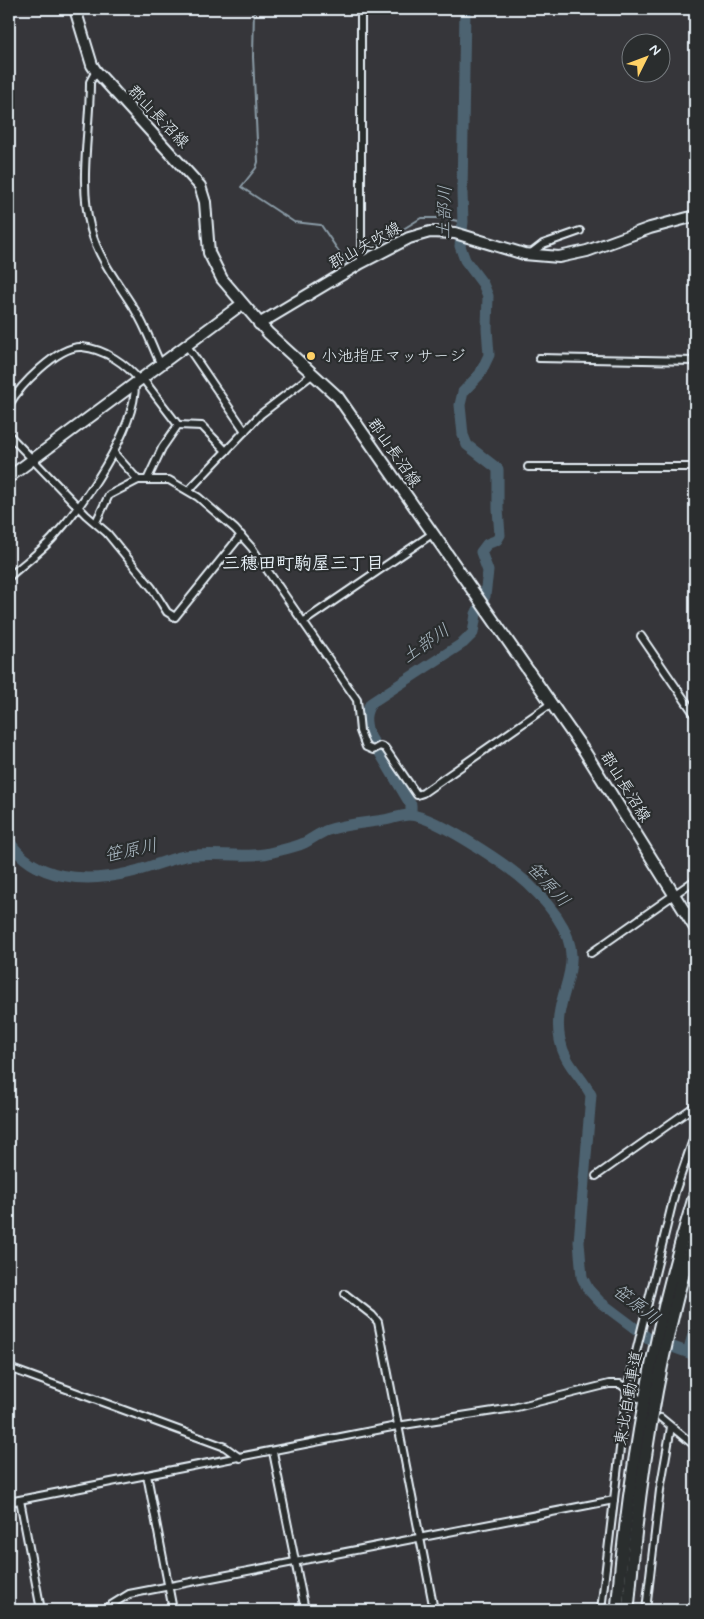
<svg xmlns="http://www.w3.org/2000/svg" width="704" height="1619" viewBox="0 0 704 1619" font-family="Mynerve,'Klee One',sans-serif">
	<rect width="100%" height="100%" fill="#36363a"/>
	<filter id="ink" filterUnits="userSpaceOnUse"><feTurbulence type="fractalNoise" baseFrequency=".02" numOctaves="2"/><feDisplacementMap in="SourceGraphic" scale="10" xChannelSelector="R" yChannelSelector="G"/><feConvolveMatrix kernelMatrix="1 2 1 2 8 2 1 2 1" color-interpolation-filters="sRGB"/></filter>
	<g filter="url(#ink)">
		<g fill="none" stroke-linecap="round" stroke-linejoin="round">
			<g stroke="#8b9ca7" stroke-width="2">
				<path d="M254,9L253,57L258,162L256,168L241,187L294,222L321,225L348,265L359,257"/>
				<path d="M363,254L421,218H443L463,222"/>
			</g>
			<g stroke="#4d6371" stroke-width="11">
				<path d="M411,815V805L368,733C365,721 364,714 371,703L463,643L473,633L476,614L485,596L488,571L481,552L487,544L497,540L500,535L498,509V469L467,445L463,435L460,405L463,392L480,374L489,355L487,328L488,296L483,284L465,260L460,246L463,222L462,193L465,9"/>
				<path d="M9,841C34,880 85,883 128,873C147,869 165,860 185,856C211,851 245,859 269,853C280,850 293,848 304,843C312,839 319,833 328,830C346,824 365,823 384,820C392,819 403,814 411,815C435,817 499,860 519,876C533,887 547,903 557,917C592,968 550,993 560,1040C565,1065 581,1075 591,1095L579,1242L582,1277L588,1289L600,1302L648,1338L695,1355"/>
				<path d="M688,1352L695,1328"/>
			</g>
			<defs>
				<g id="minor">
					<path d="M96,71L90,82C90,131 78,182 91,230C99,260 119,284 135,310C146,327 152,346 161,365"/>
					<path d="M530,254L543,244L580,231"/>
					<path d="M361,263V9"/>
					<path d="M187,346L245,431"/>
					<path d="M539,358L695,361"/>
					<path d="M143,379L178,425L162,448L147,480"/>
					<path d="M9,405C19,387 58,345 82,347C105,349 126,364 140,381"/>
					<path d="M178,425L202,426L226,451"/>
					<path d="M9,435L86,515L107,533L152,588L167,612L175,617L241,535"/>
					<path d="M114,453L138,480"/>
					<path d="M528,467H695"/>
					<path d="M189,490L261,414L313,374"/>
					<path d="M96,522L109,495L138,480H169L198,497L235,529L252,548L357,700L360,731L366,747L373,750L380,746L385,748L417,795L423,793L552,703"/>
					<path d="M9,577C23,564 39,553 52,539C83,505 135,431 135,385"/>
					<path d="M303,622L432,534"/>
					<path d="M641,636L695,715"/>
					<path d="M591,953L695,880"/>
					<path d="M596,1176L695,1106"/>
					<path d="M345,1294L372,1315L378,1322L434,1610"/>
					<path d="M9,1368L225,1447L240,1458"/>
					<path d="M661,1418L695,1446"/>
					<path d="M273,1452L305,1610"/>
					<path d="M147,1475L173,1610"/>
					<path d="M20,1500L41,1610"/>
					<path d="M9,1502L397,1426L513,1408L609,1384H620L638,1398"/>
					<path d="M103,1610L129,1594L614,1500"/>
					<path d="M601,1610L627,1389L675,1192L695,1134"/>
					<path d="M646,1610L660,1490L671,1427"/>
				</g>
				<g id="primary">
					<path d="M75,9L92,65L96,71L200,186L205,202L209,253L222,279L268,333L338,397L585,752L695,928"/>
					<path d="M259,324L361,263L409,238L430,232L455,233L524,254L559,257L587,251L650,228L695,216"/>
					<path d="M9,477L242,304"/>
				</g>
				<g id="motorway">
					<path d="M617,1610C629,1469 653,1330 695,1195"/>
					<path d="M628,1610C638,1484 658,1354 695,1233"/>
				</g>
			</defs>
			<use href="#minor" stroke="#e8f1f8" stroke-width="10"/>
			<use href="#primary" stroke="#e8f1f8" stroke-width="14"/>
			<use href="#motorway" stroke="#e8f1f8" stroke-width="15"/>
			<use href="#minor" stroke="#2a2d2e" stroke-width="6"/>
			<use href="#primary" stroke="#2a2d2e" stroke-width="10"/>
			<use href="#motorway" stroke="#2a2d2e" stroke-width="11"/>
		</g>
	</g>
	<circle fill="#ffd166" stroke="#2a2d2e" stroke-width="2" cx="311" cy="356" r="5"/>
	<g text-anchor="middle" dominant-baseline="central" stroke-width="4.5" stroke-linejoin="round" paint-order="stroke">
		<g font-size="16" fill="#e8f1f8" stroke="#2a2d2e">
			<text transform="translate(158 117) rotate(46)">郡山長沼線</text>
			<text transform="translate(365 246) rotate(-29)">郡山矢吹線</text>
			<text transform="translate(394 453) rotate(55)">郡山長沼線</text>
			<text transform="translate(625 787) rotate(58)">郡山長沼線</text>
			<text transform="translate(629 1398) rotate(-80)">東北自動車道</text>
		</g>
		<g font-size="16" fill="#e8f1f8" stroke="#2a2d2e" text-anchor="start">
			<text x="321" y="356">小池指圧マッサージ</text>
		</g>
		<g font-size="18" font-style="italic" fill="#aab8c2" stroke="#2a2d2e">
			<text transform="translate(445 212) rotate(-88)">土部川</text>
			<text transform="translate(426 644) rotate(-35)">土部川</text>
			<text transform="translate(131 851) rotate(-12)">笹原川</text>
			<text transform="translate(548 885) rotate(47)">笹原川</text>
			<text transform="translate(636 1305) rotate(37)">笹原川</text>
		</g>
		<g font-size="18" font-weight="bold" fill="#e8f1f8" stroke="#2a2d2e">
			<text x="303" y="564">三穂田町駒屋三丁目</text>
		</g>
	</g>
	<rect width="704" height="1619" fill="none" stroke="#2a2d2e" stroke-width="30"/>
	<rect x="15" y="15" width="674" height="1589" fill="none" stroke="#e8f1f8" stroke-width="2" filter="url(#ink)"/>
	<g transform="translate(646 58) rotate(48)"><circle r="24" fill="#2a2d2e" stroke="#767b7f"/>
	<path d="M0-4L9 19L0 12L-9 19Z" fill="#ffd166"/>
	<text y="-8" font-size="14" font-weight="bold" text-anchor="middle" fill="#e8f1f8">N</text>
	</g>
</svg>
